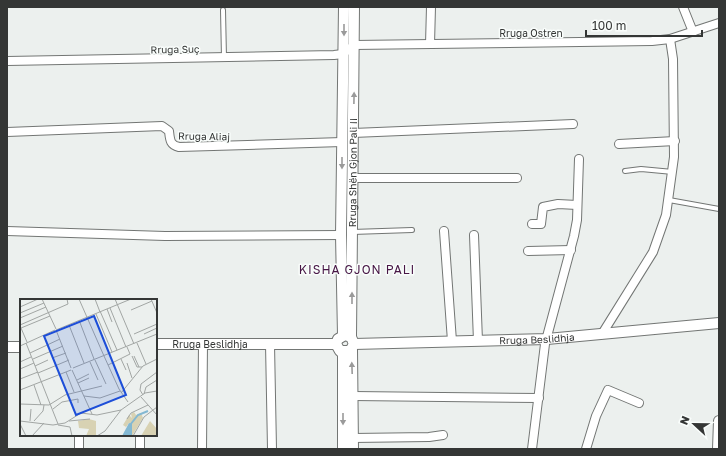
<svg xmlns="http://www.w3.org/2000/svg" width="726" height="456" viewBox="0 0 726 456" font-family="'Golos Text',sans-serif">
	<rect width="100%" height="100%" fill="#ecf0ee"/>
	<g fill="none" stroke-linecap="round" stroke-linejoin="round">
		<defs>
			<g id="service">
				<path d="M223,10L224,58"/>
				<path d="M625,171L641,169L673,172"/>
				<path d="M669,200L719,209"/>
				<path d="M352,232L412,230"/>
			</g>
			<g id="minor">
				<path d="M683,7L693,32"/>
				<path d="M430,44L431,7"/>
				<path d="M7,61L334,55L343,54L354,45L652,41L670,39L719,23"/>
				<path d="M7,132L162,126L169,131C170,140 170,145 179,147L342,142"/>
				<path d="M353,133L573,124"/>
				<path d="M619,144L675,141"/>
				<path d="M352,178H517"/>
				<path d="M532,224H541L543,207L558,204L577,205"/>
				<path d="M7,231L165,236L341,235"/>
				<path d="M444,231L452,341"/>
				<path d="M474,235L478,341"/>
				<path d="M528,251L571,250"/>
				<path d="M602,334L653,252L666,215L674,157L673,59L670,39"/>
				<path d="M270,344L272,449"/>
				<path d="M353,396L539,398"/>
				<path d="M79,435V449"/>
				<path d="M140,435V449"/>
				<path d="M353,438L429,437L443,435"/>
				<path d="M202,449L203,344"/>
				<path d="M532,449L545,344L574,236L577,220L579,159"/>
				<path d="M586,449L596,416L608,390L639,403"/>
			</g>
			<g id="tertiary">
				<path d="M343,335L341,235L344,7"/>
				<path id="s1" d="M351,337L345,335L338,339L336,344L340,351H350L354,344L351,337L354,7"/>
				<path id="s2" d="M156,344H336"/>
				<path id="s3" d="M354,344L547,339L719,323"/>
				<path d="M7,347H21"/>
				<path d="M352,350L353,449"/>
				<path d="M343,352V449"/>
				<path d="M718,449L719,421"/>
			</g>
		</defs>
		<use href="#service" stroke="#737674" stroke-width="6"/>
		<use href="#minor" stroke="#737674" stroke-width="10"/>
		<use href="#tertiary" stroke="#737674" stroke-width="12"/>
		<use href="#service" stroke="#fff" stroke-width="4"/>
		<use href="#minor" stroke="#fff" stroke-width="8"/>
		<use href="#tertiary" stroke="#fff" stroke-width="10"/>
	</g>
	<defs><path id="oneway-solid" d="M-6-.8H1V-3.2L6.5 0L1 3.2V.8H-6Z"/></defs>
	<g fill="#9a9a9a">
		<use href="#oneway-solid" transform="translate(344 30) rotate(90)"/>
		<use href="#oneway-solid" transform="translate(354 98) rotate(-89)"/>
		<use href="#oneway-solid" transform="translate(342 163) rotate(90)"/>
		<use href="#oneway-solid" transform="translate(352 298) rotate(-90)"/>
		<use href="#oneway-solid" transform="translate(352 368) rotate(-92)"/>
		<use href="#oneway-solid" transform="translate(343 419) rotate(90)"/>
	</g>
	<g text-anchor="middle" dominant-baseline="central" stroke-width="3" stroke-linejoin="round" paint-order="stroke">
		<g font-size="10" fill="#343635" stroke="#f9fdfb">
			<text x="531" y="33">Rruga Ostren</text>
			<text transform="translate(175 49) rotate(-1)">Rruga Suç</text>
			<text transform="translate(204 136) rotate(1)">Rruga Aliaj</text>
			<text stroke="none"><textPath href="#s1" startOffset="218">Rruga Shën Gjon Pali II</textPath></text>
			<text stroke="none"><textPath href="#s3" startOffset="183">Rruga Beslidhja</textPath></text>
			<text stroke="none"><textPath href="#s2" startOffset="54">Rruga Beslidhja</textPath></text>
		</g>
		<g font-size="12" letter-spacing="1" fill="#471645" stroke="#f9fdfb">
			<text x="357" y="269">KISHA GJON PALI</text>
		</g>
	</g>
	<g transform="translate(20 299)">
		<rect width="137" height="137" fill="#ecf0ee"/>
		<path d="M114,113L116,116L121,114L123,119L112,137V127L109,124L104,131L102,137L104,131L106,128L103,126L109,116L112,119L111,115ZM69,120L76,122V137H66L69,130L59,129L58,122ZM130,122L137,130V137H121Z" fill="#d8d2b3"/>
		<path d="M109,124L112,125V137H102Z" fill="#83b8d2"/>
		<path fill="none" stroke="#83b8d2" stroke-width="2" d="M110,126L118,116L128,112"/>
		<path fill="none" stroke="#a2a6a4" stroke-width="1" d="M22,0L36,30M59,0L84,57M75,0L80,13M95,0L114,45M131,0L137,14M0,8L18,0M90,9L106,48M87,10L92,23M111,11L132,2M80,12L97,51M0,14L24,4M76,15L92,53M0,19L26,8M59,21L74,60M0,26L48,5L47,0M49,26L64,64M1,29L30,17M1,29L7,43M36,31L51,69M36,31L111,0M114,35L137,25M124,35L137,29M6,44L38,125M117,44L126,65M0,47L35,31M10,54L40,40M84,57L99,90L108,103M112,57L117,68H122M114,57L119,68M32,59L46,54M13,60L43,47M101,60L106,71M75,61L86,85M0,63L11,58M70,63L78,81M107,64L112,79M88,66L110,55L107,48M15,67L28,61M53,69L137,35M0,70L14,64M52,71L72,115M46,73L54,93M18,74L49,61M0,80L18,73M57,81L69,75M58,84L69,79M14,86L21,106M0,91L51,71M101,94L123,67L137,60M124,95L126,88L137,81M123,96L120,91L121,85L137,73M64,97L80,99L100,92M121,98L137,116M0,105L29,106L45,96L82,87M33,110L42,103L58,100V104M107,120L111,114L128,106M0,122L33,126L45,124L61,114L77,116L101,111L125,94L137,92M10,122L11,110M14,122L23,112L24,106M49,122L70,120M0,125L6,137M38,126L50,128L52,137M12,137L24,124M77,137L85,132L101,111M113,137L124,118L137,108"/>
		<path fill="#1d4ed8" fill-opacity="0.15" stroke="#1d4ed8" stroke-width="2" d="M74,17L106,96L56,116L24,37Z"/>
		<rect width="137" height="137" fill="none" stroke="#343635" stroke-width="2"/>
	</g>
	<rect width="726" height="456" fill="none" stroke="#343635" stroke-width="16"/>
	<g transform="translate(694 424) rotate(292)" stroke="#f9fdfb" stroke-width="3" paint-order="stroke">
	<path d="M0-3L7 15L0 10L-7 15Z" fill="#343635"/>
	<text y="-6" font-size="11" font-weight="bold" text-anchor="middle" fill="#343635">N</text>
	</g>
	<path d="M586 30v6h116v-6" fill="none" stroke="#343635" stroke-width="2"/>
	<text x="592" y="30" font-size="12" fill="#343635" stroke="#f9fdfb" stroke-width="3" paint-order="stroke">100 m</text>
</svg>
